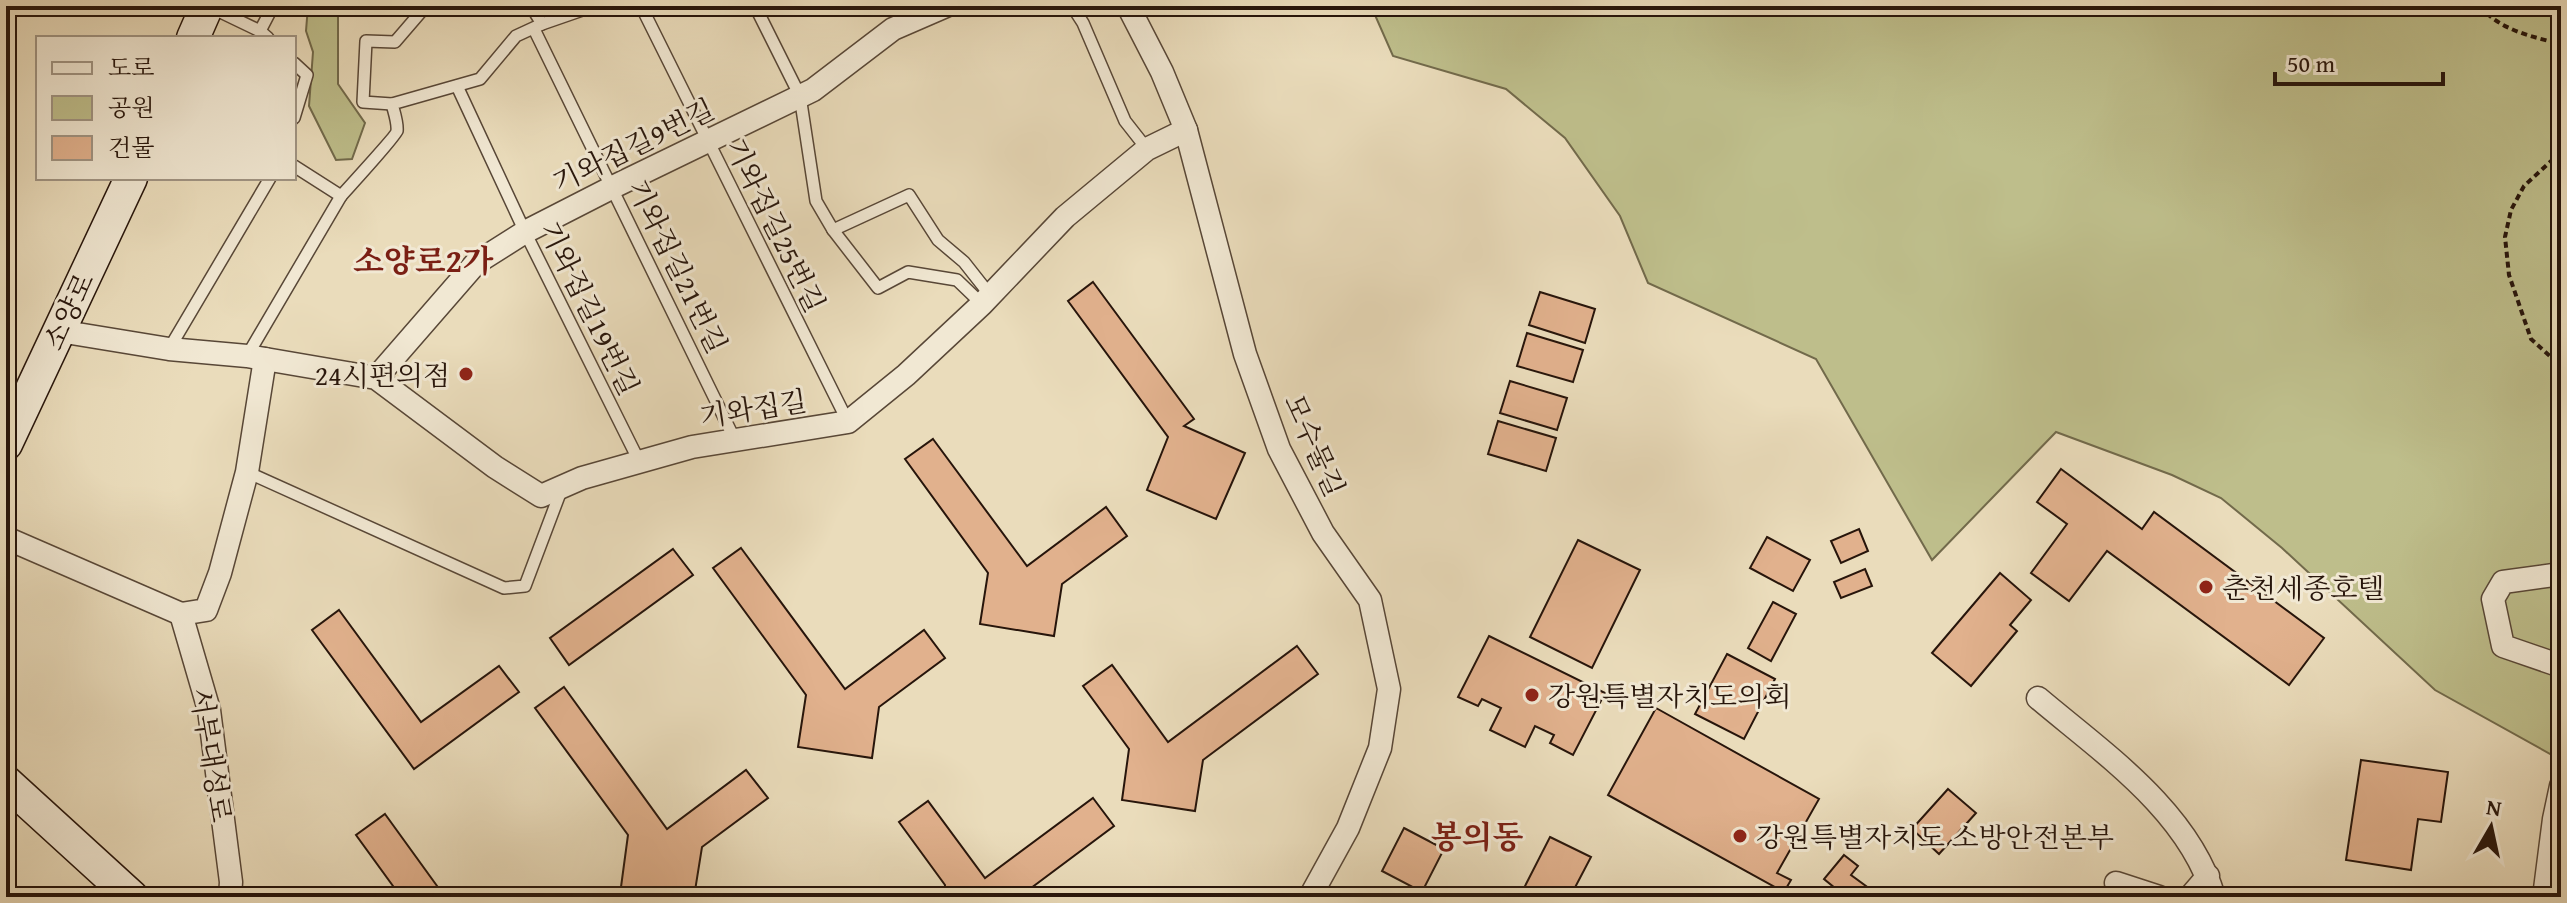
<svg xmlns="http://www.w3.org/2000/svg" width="2567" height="903" viewBox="0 0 2567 903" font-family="'Gentium Book Plus','Noto Serif KR',serif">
	<rect width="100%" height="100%" fill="#eadcbb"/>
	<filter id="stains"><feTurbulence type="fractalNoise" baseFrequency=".0025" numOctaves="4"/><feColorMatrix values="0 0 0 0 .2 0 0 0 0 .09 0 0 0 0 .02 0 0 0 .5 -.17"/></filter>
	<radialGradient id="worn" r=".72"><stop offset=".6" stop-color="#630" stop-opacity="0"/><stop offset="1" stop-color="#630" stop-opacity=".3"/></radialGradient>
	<g fill="#bebe8b" stroke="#726a4b" stroke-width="2">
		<path d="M308,6H377L338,15V84L365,123L352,159L336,160L309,106L313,52L306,31Z"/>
		<path d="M1371,6H2561V760L2435,690L2282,548L2221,498L2172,475L2056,432L1932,560L1816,359L1648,283L1620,216L1565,138L1506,89L1393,56Z"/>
	</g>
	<g fill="#e1b18d" stroke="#27150b" stroke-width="2">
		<path d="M1093,282L1194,419L1184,426L1245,453L1216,519L1147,490L1168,437L1068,301Z"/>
		<path d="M1540,292L1595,309L1585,343L1529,325Z"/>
		<path d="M1527,333L1583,350L1573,382L1517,366Z"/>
		<path d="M1510,381L1567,398L1557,430L1500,413Z"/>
		<path d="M1498,421L1556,438L1546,471L1488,454Z"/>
		<path d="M933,439L1027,566L1106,507L1127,536L1062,584L1054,636L980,624L988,573L905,459Z"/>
		<path d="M2061,469L2142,529L2154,512L2324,638L2289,685L2107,551L2069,601L2031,573L2067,524L2037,502Z"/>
		<path d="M1859,529L1868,551L1841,563L1831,541Z"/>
		<path d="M1767,537L1810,560L1793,591L1750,568Z"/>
		<path d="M1578,540L1640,570L1592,668L1530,637Z"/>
		<path d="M741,548L845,689L924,630L945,658L879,707L872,758L798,747L806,695L713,568Z"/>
		<path d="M673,549L693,575L569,665L550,638Z"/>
		<path d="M1865,569L1872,586L1841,598L1834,582Z"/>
		<path d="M2000,573L2031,600L2010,625L2017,631L1971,686L1932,653Z"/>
		<path d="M1773,602L1796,614L1771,661L1748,648Z"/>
		<path d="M339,610L421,722L499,666L519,692L414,769L312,630Z"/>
		<path d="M1489,636L1605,693L1573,755L1550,743L1554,735L1535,726L1525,747L1490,730L1501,708L1482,699L1478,706L1458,697Z"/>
		<path d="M1297,646L1318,674L1203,760L1195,811L1122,800L1129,749L1083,686L1112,665L1168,742Z"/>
		<path d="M1727,654L1775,679L1744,739L1695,714Z"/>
		<path d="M564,687L667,829L746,770L768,798L702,847L694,897L621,887L628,835L535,708Z"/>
		<path d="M1656,708L1819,799L1777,873L1791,880L1784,892L1608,795Z"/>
		<path d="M2361,760L2448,772L2441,822L2418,819L2411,870L2346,860Z"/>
		<path d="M1948,789L1976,813L1939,854L1912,829Z"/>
		<path d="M1093,798L1114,826L1019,897H944L945,885L899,822L928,801L985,878Z"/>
		<path d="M385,814L445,897H401L356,835Z"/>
		<path d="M1404,828L1444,849L1422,892L1382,871Z"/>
		<path d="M1550,837L1591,857L1570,897H1527L1530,891L1524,888Z"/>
		<path d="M1844,855L1858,866L1851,875L1870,889L1864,897H1846L1824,879Z"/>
	</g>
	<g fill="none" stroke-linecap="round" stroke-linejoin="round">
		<defs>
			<g id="lane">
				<path d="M208,6L260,31L268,38"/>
				<path d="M531,6L542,24"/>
				<path d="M641,6L848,422"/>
				<path d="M755,6L800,96L816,201L833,230L878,288L908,272L957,280L982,304"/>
				<path d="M1072,6L1083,23L1125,121L1147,149"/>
				<path d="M534,29L735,440"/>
				<path d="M260,31L273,6"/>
				<path d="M294,63L307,75L294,118"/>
				<path d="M457,86L525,232L640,463"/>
				<path d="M392,104L363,102L366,41L395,42L426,6"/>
				<path d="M341,196C349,187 396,136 397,131C398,123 394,112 392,104L480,79L516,36L542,24L594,6"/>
				<path d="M833,230L909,195L938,240L964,262L990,295"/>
				<path d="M169,349L270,178"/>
				<path d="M247,356L341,196L294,166"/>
				<path d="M247,472L504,588L525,586L562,488"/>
			</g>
			<g id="street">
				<path d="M1128,6L1162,72L1186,130L1245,354L1279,449L1323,533L1370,600L1389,689L1380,748L1348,828L1310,897"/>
				<path d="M59,331L169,349L247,356L376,378L495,467L541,496L582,478L692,447L848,422L906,375L982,304L1065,217L1147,149L1186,130"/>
				<path d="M376,378L476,263L525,232L613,187L813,90L893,29L946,6"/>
				<path d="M6,538L181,614"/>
				<path d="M2561,574L2503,582L2493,599L2503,646L2561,666"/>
				<path d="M181,614L209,710L231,882L230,897"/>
				<path d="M181,614L206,610L220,573L247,472L265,359"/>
				<path d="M2038,698C2103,753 2189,811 2214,897"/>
				<path d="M2116,883L2159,897"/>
				<path d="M2190,897L2208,876"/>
				<path d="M2544,897L2554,819L2561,786"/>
			</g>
			<g id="secondary">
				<path d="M193,38L207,6"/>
				<path d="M6,444L131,178"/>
				<path d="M6,782L132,897"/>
			</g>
		</defs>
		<use href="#lane" stroke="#584737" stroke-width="14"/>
		<use href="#street" stroke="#584737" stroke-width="25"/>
		<use href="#secondary" stroke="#27150b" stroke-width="35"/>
		<g stroke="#27150b" stroke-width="4" stroke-dasharray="6 4" stroke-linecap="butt">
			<path d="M2480,6C2499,30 2533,37 2561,44"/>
			<path d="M2561,152L2524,186L2511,210L2505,237L2509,275L2531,339L2561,366"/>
		</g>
		<use href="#lane" stroke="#f1e8d3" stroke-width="11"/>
		<use href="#street" stroke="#f1e8d3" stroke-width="22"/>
		<use href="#secondary" stroke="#f1e8d3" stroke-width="32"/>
	</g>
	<g fill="#8f2418" stroke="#f1e8d3" stroke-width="3">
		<circle cx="466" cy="374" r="8"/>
		<circle cx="2206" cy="587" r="8"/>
		<circle cx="1532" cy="695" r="8"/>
		<circle cx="1740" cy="836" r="8"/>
	</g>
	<g text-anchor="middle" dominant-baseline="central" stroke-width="6" stroke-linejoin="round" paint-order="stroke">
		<g font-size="28" fill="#27150b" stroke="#f1e8d3">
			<text transform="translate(633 145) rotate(-26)">기와집길9번길</text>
			<text transform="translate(776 225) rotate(64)">기와집길25번길</text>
			<text transform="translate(678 266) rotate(64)">기와집길21번길</text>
			<text transform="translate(590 308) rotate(64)">기와집길19번길</text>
			<text transform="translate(68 311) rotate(-65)">소양로</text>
			<text transform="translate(753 408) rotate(-9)">기와집길</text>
			<text transform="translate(1315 445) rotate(66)">모수물길</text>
			<text transform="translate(212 755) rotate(81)">서부대성로</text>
		</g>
		<g font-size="28" fill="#27150b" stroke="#f1e8d3" text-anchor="start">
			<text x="450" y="374" text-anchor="end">24시편의점</text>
			<text x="2222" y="587">춘천세종호텔</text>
			<text x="1548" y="695">강원특별자치도의회</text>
			<text x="1756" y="836">강원특별자치도 소방안전본부</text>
		</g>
		<g font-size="32" font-weight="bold" fill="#7a1f14" stroke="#f1e8d3">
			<text x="423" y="260">소양로2가</text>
			<text x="1477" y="836">봉의동</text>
		</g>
	</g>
	<rect width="2567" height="903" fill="none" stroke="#eadcbb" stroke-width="32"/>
	<rect x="8" y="8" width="2551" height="887" fill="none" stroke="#27150b" stroke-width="4"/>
	<rect x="16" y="16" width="2535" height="871" fill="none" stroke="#27150b" stroke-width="2"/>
	<rect x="36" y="36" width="260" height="144" fill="#f1e8d3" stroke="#a09483" stroke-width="2"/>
	<rect x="52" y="62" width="40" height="12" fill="#f1e8d3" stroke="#a09483" stroke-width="2"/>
	<text x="108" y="76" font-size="24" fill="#27150b">도로</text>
	<rect x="52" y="96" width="40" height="24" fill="#bebe8b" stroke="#a09483" stroke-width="2"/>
	<text x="108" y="116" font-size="24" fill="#27150b">공원</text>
	<rect x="52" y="136" width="40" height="24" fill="#e1b18d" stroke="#a09483" stroke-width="2"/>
	<text x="108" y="156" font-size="24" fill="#27150b">건물</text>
	<g transform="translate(2491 827) rotate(9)" stroke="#f1e8d3" stroke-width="6" paint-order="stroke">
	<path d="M0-6L14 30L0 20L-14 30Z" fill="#27150b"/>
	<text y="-12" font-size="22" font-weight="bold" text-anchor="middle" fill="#27150b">N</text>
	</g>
	<path d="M2275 72v12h168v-12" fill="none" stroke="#27150b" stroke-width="4"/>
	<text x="2287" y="72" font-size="24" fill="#27150b" stroke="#f1e8d3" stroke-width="6" paint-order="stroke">50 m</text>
	<rect width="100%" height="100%" filter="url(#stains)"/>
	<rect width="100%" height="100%" fill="url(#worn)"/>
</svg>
